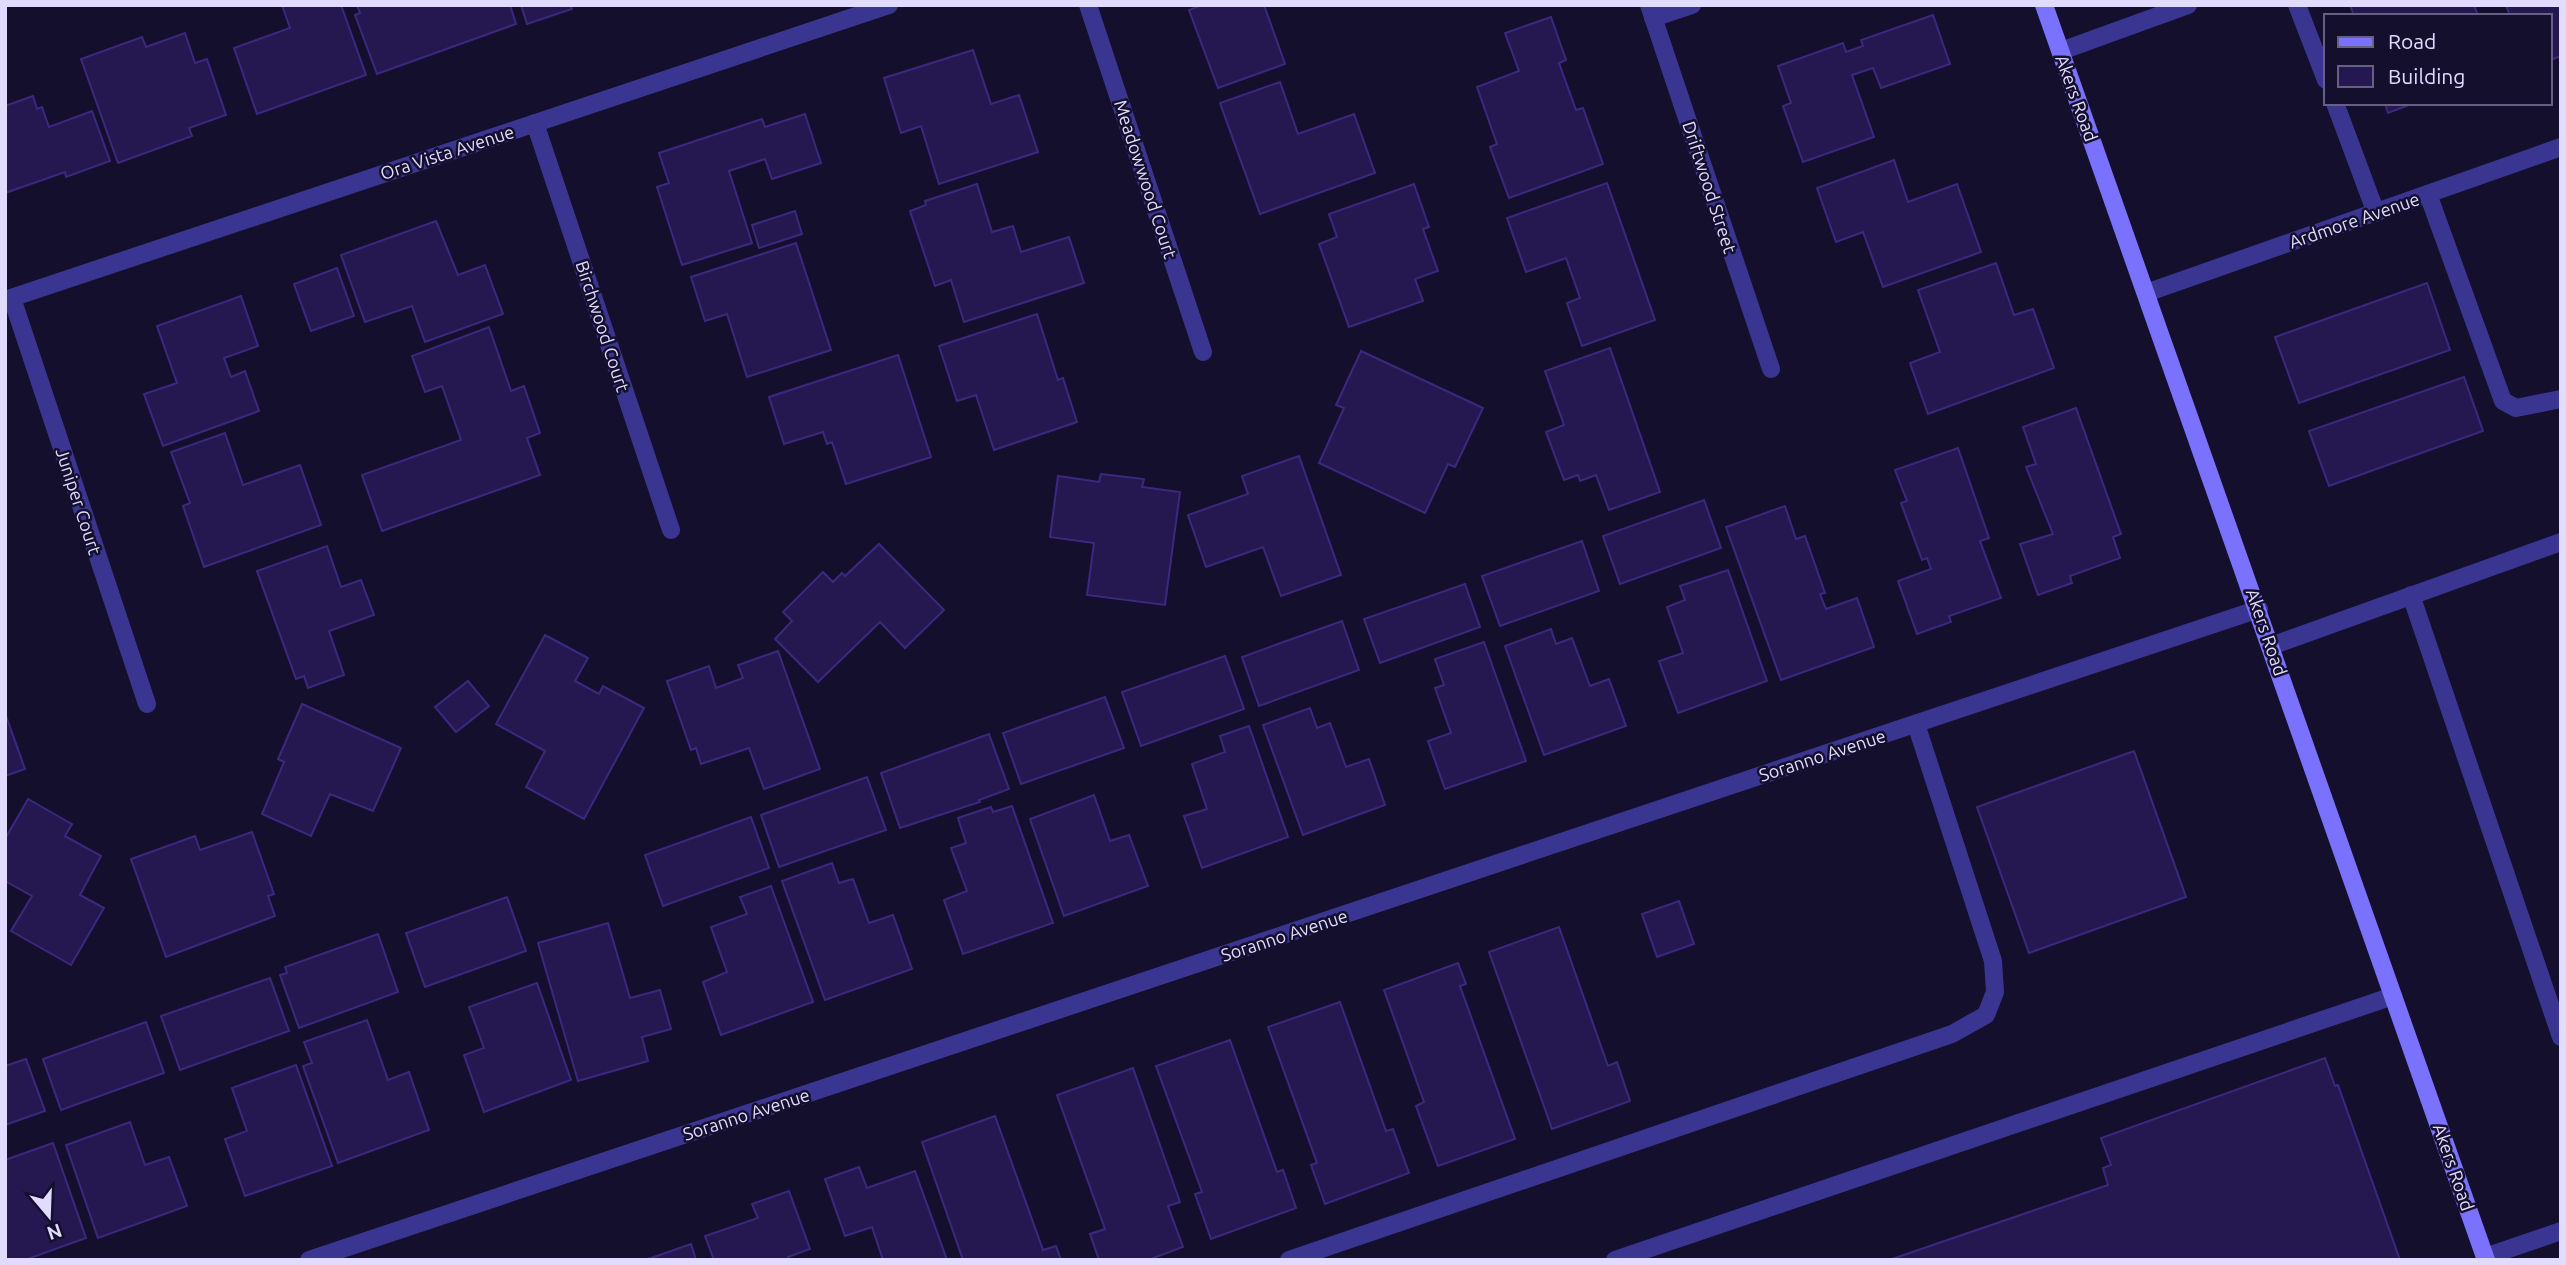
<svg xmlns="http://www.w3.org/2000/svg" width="2566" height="1265" viewBox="0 0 2566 1265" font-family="Ubuntu,sans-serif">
	<rect width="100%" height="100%" fill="#150f2e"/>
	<g fill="#251851" stroke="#3c287f" stroke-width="2">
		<path d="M282,5H341L366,75L257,114L234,48L290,28Z"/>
		<path d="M357,5H510L516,24L377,74L355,15L360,13Z"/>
		<path d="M521,5H570L572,9L527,24Z"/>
		<path d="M1264,5L1285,64L1218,88L1189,10L1202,5Z"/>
		<path d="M2350,5H2474L2478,16H2354Z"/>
		<path d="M2506,5H2561V56L2550,60V16H2510Z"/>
		<path d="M1933,15L1950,64L1881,88L1873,68L1852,75L1874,137L1803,162L1783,106L1791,103L1778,66L1843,43L1846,52L1863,46L1861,40Z"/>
		<path d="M1551,17L1566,60L1559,63L1576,110L1583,108L1603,164L1509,198L1490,147L1497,144L1477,87L1519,71L1505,33Z"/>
		<path d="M185,33L195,63L207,59L226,115L189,128L192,136L118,163L81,59L142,37L146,47Z"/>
		<path d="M973,50L991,104L1019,95L1038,152L939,184L921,126L901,133L884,78Z"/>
		<path d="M1280,82L1298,134L1354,114L1375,173L1260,214L1220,103Z"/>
		<path d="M33,96L37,109L42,107L49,127L92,111L110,161L66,177L65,172L5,193V106Z"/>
		<path d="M2385,103H2414L2388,113Z"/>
		<path d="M805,114L821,163L772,179L765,159L729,171L752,243L682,265L657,187L669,183L659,153L762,119L765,127Z"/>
		<path d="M1894,160L1908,202L1957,184L1981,252L1883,287L1863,232L1836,242L1817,188Z"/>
		<path d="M1607,183L1655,320L1582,346L1567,303L1580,298L1566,258L1526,272L1507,218Z"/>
		<path d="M977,184L992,232L1013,226L1021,252L1069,237L1084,283L964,322L951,280L935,286L910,211L926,205L925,201Z"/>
		<path d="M1414,184L1429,227L1423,229L1438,271L1415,279L1423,301L1349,327L1319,244L1337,237L1329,214Z"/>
		<path d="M795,211L802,234L759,248L752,225Z"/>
		<path d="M436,221L458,275L485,265L503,314L425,342L412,306L365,322L341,255Z"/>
		<path d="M796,243L831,350L747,377L727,314L705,321L691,277Z"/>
		<path d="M1996,263L2014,315L2033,309L2054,368L1928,414L1910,363L1940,352L1918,290Z"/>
		<path d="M337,268L354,316L311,331L294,284Z"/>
		<path d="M2427,283L2450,350L2299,403L2275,337Z"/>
		<path d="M241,296L258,346L224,358L231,377L245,371L259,411L163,446L144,394L177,383L157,326Z"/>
		<path d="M1037,314L1058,380L1063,378L1077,422L994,450L976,395L957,401L939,346Z"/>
		<path d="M489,327L511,391L524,386L540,433L527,438L540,475L382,531L362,475L461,440L442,386L425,392L412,356Z"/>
		<path d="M1610,348L1660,492L1609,510L1596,475L1580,481L1578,475L1564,480L1546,432L1564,425L1545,371Z"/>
		<path d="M1361,351L1483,408L1455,467L1448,464L1425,513L1319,463L1344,408L1336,405Z"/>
		<path d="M898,355L931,457L846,484L832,442L827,444L823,432L784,444L769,397Z"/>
		<path d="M2464,377L2483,431L2329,486L2309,431Z"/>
		<path d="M2076,408L2121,534L2113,537L2120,558L2070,576L2072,583L2038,595L2020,544L2053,534L2026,467L2036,464L2023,427Z"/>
		<path d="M225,433L243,485L300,465L321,525L204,567L183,506L190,503L171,452Z"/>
		<path d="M1958,448L1989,538L1980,541L2001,598L1949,616L1951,622L1917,634L1898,581L1931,569L1927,558L1922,560L1901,503L1907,501L1895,470Z"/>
		<path d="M1299,456L1341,575L1281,596L1263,547L1206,567L1188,515L1248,494L1242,476Z"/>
		<path d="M1101,474L1144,479L1142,487L1180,492L1165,605L1087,595L1094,543L1050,537L1058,476L1099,482Z"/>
		<path d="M1704,500L1721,548L1620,584L1603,536Z"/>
		<path d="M1785,506L1796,539L1805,536L1825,593L1820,594L1826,609L1857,598L1874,647L1781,680L1726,527Z"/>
		<path d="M1582,541L1599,591L1500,626L1482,576Z"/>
		<path d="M879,544L944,610L905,648L880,622L818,682L775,639L792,621L783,612L823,572L833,582L842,573L845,576Z"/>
		<path d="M327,546L341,587L361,580L374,615L329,631L344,675L308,688L304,676L296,679L257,571Z"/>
		<path d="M1728,570L1767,681L1678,713L1659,661L1683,653L1667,607L1685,600L1680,586Z"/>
		<path d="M1465,584L1480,627L1380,663L1364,619Z"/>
		<path d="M1342,621L1359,670L1259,706L1242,657Z"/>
		<path d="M1551,629L1556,644L1572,638L1590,686L1609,679L1626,726L1544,755L1505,646Z"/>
		<path d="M545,635L588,658L575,681L599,694L603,686L644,708L584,819L526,787L545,751L496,724Z"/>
		<path d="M1484,642L1526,761L1445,789L1428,741L1451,733L1435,688L1444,685L1435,659Z"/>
		<path d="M778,651L820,769L764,789L749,748L701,764L696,748L691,750L667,681L709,666L716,688L743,678L738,665Z"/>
		<path d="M1225,656L1244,709L1141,746L1122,692Z"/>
		<path d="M468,681L489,706L456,732L435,707Z"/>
		<path d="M1105,697L1124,748L1021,784L1003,733Z"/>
		<path d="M302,704L401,748L373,811L330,794L311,836L262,814L284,762L278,759Z"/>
		<path d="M1310,708L1317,728L1330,723L1346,767L1369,759L1385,805L1303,835L1263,725Z"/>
		<path d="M5,713L25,769L5,776Z"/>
		<path d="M1249,726L1288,837L1202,868L1184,816L1207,809L1192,764L1225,752L1220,736Z"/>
		<path d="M989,734L1009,789L979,800L980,802L900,828L881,773Z"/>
		<path d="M2134,751L2186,897L2029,953L1977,807Z"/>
		<path d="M867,777L886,830L779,867L761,815Z"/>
		<path d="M1094,795L1110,841L1129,835L1148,886L1064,916L1030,819Z"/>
		<path d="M28,799L72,824L65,836L101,856L80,895L104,908L71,965L11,931L32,896L5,881V839Z"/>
		<path d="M1012,806L1053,923L963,954L944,900L967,891L951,848L966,843L958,818L991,807L993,812Z"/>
		<path d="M751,817L769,868L663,906L645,855Z"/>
		<path d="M252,832L274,894L268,896L275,916L166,957L131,859L195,836L200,850Z"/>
		<path d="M832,863L839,883L853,879L869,923L893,915L912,969L825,1000L782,881Z"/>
		<path d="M771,886L813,1002L721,1035L703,982L727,972L711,927L747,914L740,897Z"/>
		<path d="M507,897L526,951L425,987L406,933Z"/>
		<path d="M1679,901L1694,944L1657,957L1642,914Z"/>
		<path d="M608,923L630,998L660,990L671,1029L642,1037L648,1061L578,1081L538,943Z"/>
		<path d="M1559,927L1608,1066L1617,1062L1630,1101L1552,1129L1489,952Z"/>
		<path d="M378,934L398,992L299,1028L280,975L287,973L285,967Z"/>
		<path d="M1458,963L1466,984L1460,986L1515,1139L1438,1166L1416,1106L1424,1102L1384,990Z"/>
		<path d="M270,978L289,1031L180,1070L161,1016Z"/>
		<path d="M537,983L571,1080L484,1112L464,1055L484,1048L469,1007Z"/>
		<path d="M1340,1002L1386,1131L1393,1129L1409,1173L1325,1204L1311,1165L1317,1163L1268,1027Z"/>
		<path d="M367,1020L388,1080L409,1072L429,1130L338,1163L303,1066L312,1063L304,1042Z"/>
		<path d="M146,1022L164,1073L61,1110L43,1059Z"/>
		<path d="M1230,1040L1277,1172L1283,1170L1296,1208L1211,1239L1195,1194L1202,1192L1156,1066Z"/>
		<path d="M2325,1058L2335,1086L2338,1085L2400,1260H1889L2108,1185L2103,1168L2111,1165L2101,1138Z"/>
		<path d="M26,1059L45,1111L5,1125V1066Z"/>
		<path d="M296,1065L332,1166L245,1196L225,1139L247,1131L232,1088Z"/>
		<path d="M1133,1068L1180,1202L1168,1206L1183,1247L1148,1260H1099L1090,1234L1105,1229L1057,1095Z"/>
		<path d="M995,1116L1043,1250L1056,1246L1061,1260H963L922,1142Z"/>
		<path d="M130,1122L145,1165L169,1157L187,1206L98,1238L66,1145Z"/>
		<path d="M53,1143L86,1238L25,1260H5V1160Z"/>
		<path d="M859,1167L867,1188L915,1171L947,1260H883L872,1227L845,1236L825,1179Z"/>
		<path d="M789,1191L810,1249L788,1257L789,1260H714L705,1236L758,1218L752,1204Z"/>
		<path d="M691,1244L696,1260H643L651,1258Z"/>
	</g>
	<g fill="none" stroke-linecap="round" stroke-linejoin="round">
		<g stroke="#3b3592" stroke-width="18">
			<path d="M2297,5L2326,80"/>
			<path d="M2061,51L2188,5"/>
			<path d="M2335,103L2376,213"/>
			<path d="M2428,194L2503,401L2516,408L2561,399"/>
			<path d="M2411,595L2561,1037"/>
			<path d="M2271,646L2561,542"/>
			<path d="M2485,1257L2561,1231"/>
			<path d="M1289,1260L1952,1034L1986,1015L1995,992L1993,961L1916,724"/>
			<path d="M1615,1260L2393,996"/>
		</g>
		<g stroke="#3b3592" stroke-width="18">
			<path d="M1088,5L1203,352"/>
			<path d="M1649,5L1771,369"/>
			<path d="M1653,18L1692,5"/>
			<path d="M535,123L671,530"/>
			<path d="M2146,293L2561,147"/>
			<path d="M12,298L147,704"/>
			<path d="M5,300L889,5"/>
			<path d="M309,1260L2259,609"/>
		</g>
		<path stroke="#7a72ff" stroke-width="18" d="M2044,5L2486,1260"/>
	</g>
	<g text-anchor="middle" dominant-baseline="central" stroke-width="5" stroke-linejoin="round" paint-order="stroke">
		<g font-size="18" fill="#e0dbff" stroke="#150f2e">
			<text transform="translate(2077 98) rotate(70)">Akers Road</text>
			<text transform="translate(447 152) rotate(-18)">Ora Vista Avenue</text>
			<text transform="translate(1146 179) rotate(72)">Meadowwood Court</text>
			<text transform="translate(1710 187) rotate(72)">Driftwood Street</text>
			<text transform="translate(2354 220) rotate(-19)">Ardmore Avenue</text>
			<text transform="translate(603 326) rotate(72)">Birchwood Court</text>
			<text transform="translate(79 501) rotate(72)">Juniper Court</text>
			<text transform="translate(2267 632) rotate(71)">Akers Road</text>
			<text transform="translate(1822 755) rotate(-18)">Soranno Avenue</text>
			<text transform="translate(1284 935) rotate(-18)">Soranno Avenue</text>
			<text transform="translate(746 1114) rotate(-18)">Soranno Avenue</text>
			<text transform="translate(2454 1167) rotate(71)">Akers Road</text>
		</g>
	</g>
	<rect width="2566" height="1265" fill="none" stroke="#e0dbff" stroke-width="14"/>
	<rect x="2324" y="14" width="228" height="91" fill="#150f2e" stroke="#666182" stroke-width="2"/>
	<rect x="2338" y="37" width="35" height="10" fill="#7a72ff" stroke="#666182" stroke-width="2"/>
	<text x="2388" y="49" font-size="21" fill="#e0dbff">Road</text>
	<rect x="2338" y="66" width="35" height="21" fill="#251851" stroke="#666182" stroke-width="2"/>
	<text x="2388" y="84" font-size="21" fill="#e0dbff">Building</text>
	<g transform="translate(49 1216) rotate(161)" stroke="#150f2e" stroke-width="5" paint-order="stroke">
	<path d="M0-5L12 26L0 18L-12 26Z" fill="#e0dbff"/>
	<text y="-10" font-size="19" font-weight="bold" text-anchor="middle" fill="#e0dbff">N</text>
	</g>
</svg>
